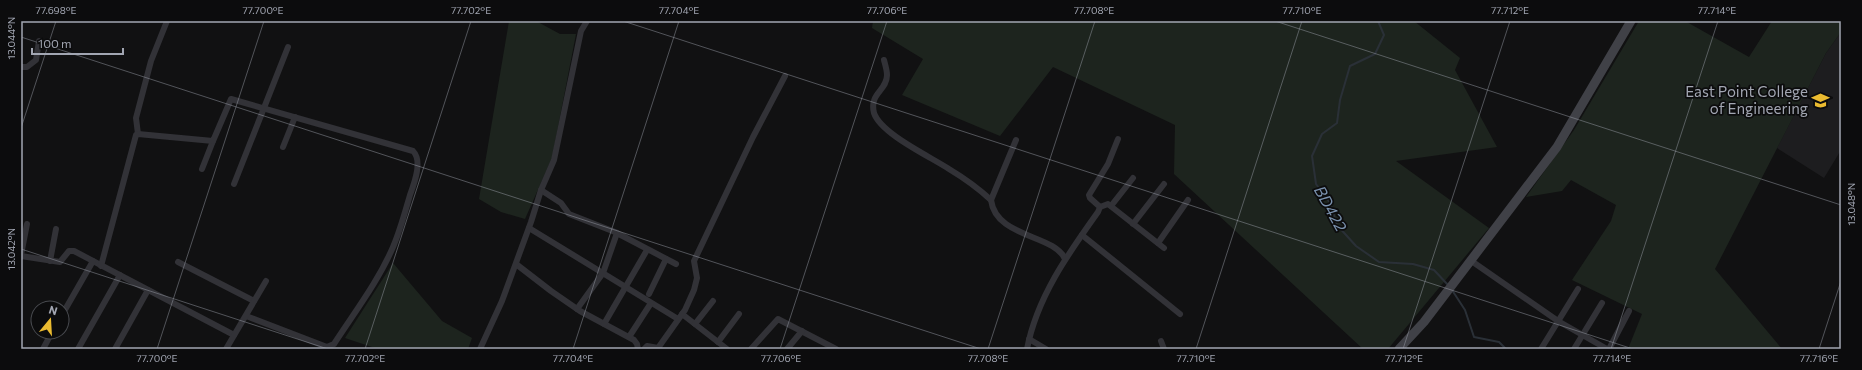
<svg xmlns="http://www.w3.org/2000/svg" width="1862" height="370" viewBox="0 0 1862 370" font-family="Commissioner,sans-serif">
	<rect width="100%" height="100%" fill="#111112"/>
	<path fill="#1d1d1f" d="M1841,32V150L1824,178L1777,148L1826,53Z"/>
	<g fill="#1d241e">
		<path d="M509,21H536L560,34H576L552,158L525,219L501,212L479,199Z"/>
		<path d="M873,21H1414L1460,58L1455,70L1497,147L1396,161L1489,228L1388,349H1363L1174,174L1175,125L1053,67L1000,136L902,95L923,59L872,28Z"/>
		<path d="M1639,21H1685L1749,57L1772,21H1841V32L1826,53L1715,269L1782,349H1628L1642,314L1572,280L1611,221L1616,205L1571,180L1562,191L1526,197L1574,130Z"/>
		<path d="M393,263L442,321L472,338L468,349H378L345,338Z"/>
	</g>
	<g fill="none" stroke-linecap="round" stroke-linejoin="round">
		<g stroke="#2a3037" stroke-width="2">
			<path d="M1378,21L1384,35L1375,54L1350,66L1340,100L1337,123L1322,134L1312,156L1316,184L1330,203L1337,225L1356,246L1379,262L1413,264L1434,270L1448,285"/>
			<path d="M1452,290L1465,310L1474,337L1499,342L1506,349"/>
		</g>
		<g stroke="#323237" stroke-width="6">
			<path d="M884,60C885,64 887,70 887,75C887,91 869,93 874,113C881,134 931,157 949,169C964,178 978,188 991,200"/>
			<path d="M21,67H27L36,60L39,41"/>
			<path d="M138,134L136,118L151,61L167,21"/>
			<path d="M1016,140L991,200C996,238 1054,234 1065,259"/>
			<path d="M283,147L295,117"/>
			<path d="M202,169L213,141"/>
			<path d="M234,184L288,47"/>
			<path d="M541,190L561,203L569,214L615,232L676,264"/>
			<path d="M1111,206L1133,178"/>
			<path d="M1100,207L1108,204L1164,248"/>
			<path d="M1133,224L1164,184"/>
			<path d="M529,228L678,319"/>
			<path d="M1082,235L1180,314"/>
			<path d="M1158,243L1188,200"/>
			<path d="M21,255L27,224"/>
			<path d="M21,256L60,262L69,251H74L234,335"/>
			<path d="M1470,260L1558,321L1607,349"/>
			<path d="M50,261L56,229"/>
			<path d="M178,262L254,301"/>
			<path d="M516,264L551,291L580,311L634,340L637,344L638,349"/>
			<path d="M101,266L136,135L138,134L213,141L231,99L413,151C423,161 414,184 410,195C405,212 400,231 393,247C378,282 354,313 334,344L327,347L246,316"/>
			<path d="M649,294L666,259"/>
			<path d="M577,309L603,273L617,233"/>
			<path d="M682,314L727,349"/>
			<path d="M62,315L93,261"/>
			<path d="M604,324L647,250"/>
			<path d="M695,324L713,301"/>
			<path d="M629,337L651,303"/>
			<path d="M1029,339L1046,349"/>
			<path d="M1161,341L1164,349"/>
			<path d="M718,342L739,314"/>
			<path d="M43,349L52,332"/>
			<path d="M78,349L120,275"/>
			<path d="M115,349L148,290"/>
			<path d="M226,349L266,281"/>
			<path d="M480,349L502,301L531,222L541,190L554,160L581,31L587,21"/>
			<path d="M644,349L647,346L658,348L685,310L694,290L697,278L694,261L753,137L785,76"/>
			<path d="M751,349L778,319L836,349"/>
			<path d="M787,349L802,331"/>
			<path d="M1027,349C1037,297 1068,254 1098,212L1100,207L1090,198L1089,195L1108,164L1118,139"/>
			<path d="M1541,349L1578,289"/>
			<path d="M1574,349L1602,303"/>
			<path d="M1609,349L1629,311"/>
		</g>
		<path stroke="#404147" stroke-width="9" d="M1399,349L1424,322L1557,147L1631,21"/>
	</g>
	<path fill="none" stroke="#a2a6b2" stroke-width="1" stroke-opacity="0.45" d="M623,21L1633,349M1275,21L1841,205M21,37L981,349M21,128L56,21M21,249L328,349M157,349L264,21M365,349L471,21M573,349L679,21M780,349L887,21M988,349L1095,21M1196,349L1302,21M1403,349L1510,21M1611,349L1718,21M1819,349L1841,281"/>
	<defs>
		<symbol id="university-bare" viewBox="-9 -9 18 18"><path d="M0-5L7-2L0 1L-7-2ZM-4 1L0 2.5L4 1V4Q0 6-4 4Z" fill="#ebbb30" stroke="#0c0c0d" stroke-width="2.5" paint-order="stroke"/></symbol>
	</defs>
	<g fill-rule="evenodd">
		<use href="#university-bare" x="1808" y="88" width="25" height="25"/>
	</g>
	<g text-anchor="middle" dominant-baseline="central" stroke-width="3.5" stroke-linejoin="round" paint-order="stroke">
		<g font-size="15" fill="#a2a6b2" stroke="#0c0c0d" text-anchor="end">
			<text x="1808" y="91">East Point College<tspan x="1808" dy="17">of Engineering</tspan></text>
		</g>
		<g font-size="16" font-style="italic" fill="#7a91ad" stroke="#0c0c0d">
			<text transform="translate(1331 208) rotate(61)">BD422</text>
		</g>
	</g>
	<rect width="1862" height="370" fill="none" stroke="#0c0c0d" stroke-width="44"/>
	<g transform="translate(50 320) rotate(18)"><circle r="19" fill="#0c0c0d" stroke="#484a4f"/>
	<path d="M0-3L7 15L0 10L-7 15Z" fill="#ebbb30"/>
	<text y="-6" font-size="11" font-weight="bold" text-anchor="middle" fill="#a2a6b2">N</text>
	</g>
	<path d="M32 48v6h91v-6" fill="none" stroke="#a2a6b2" stroke-width="2"/>
	<text x="38" y="48" font-size="12" fill="#a2a6b2" stroke="#0c0c0d" stroke-width="3" paint-order="stroke">100 m</text>
	<rect x="22" y="22" width="1818" height="326" fill="none" stroke="#a2a6b2" stroke-width="1.5"/>
	<g font-size="10" text-anchor="middle" fill="#a2a6b2">
		<text x="56" y="14">77.698°E</text>
		<text x="263" y="14">77.700°E</text>
		<text x="471" y="14">77.702°E</text>
		<text x="679" y="14">77.704°E</text>
		<text x="887" y="14">77.706°E</text>
		<text x="1094" y="14">77.708°E</text>
		<text x="1302" y="14">77.710°E</text>
		<text x="1510" y="14">77.712°E</text>
		<text x="1717" y="14">77.714°E</text>
		<text transform="translate(11 38) rotate(-90)" y="4">13.044°N</text>
		<text transform="translate(1851 204) rotate(-90)" y="4">13.048°N</text>
		<text transform="translate(11 249) rotate(-90)" y="4">13.042°N</text>
		<text x="157" y="362">77.700°E</text>
		<text x="365" y="362">77.702°E</text>
		<text x="573" y="362">77.704°E</text>
		<text x="781" y="362">77.706°E</text>
		<text x="988" y="362">77.708°E</text>
		<text x="1196" y="362">77.710°E</text>
		<text x="1404" y="362">77.712°E</text>
		<text x="1612" y="362">77.714°E</text>
		<text x="1819" y="362">77.716°E</text>
	</g>
</svg>
